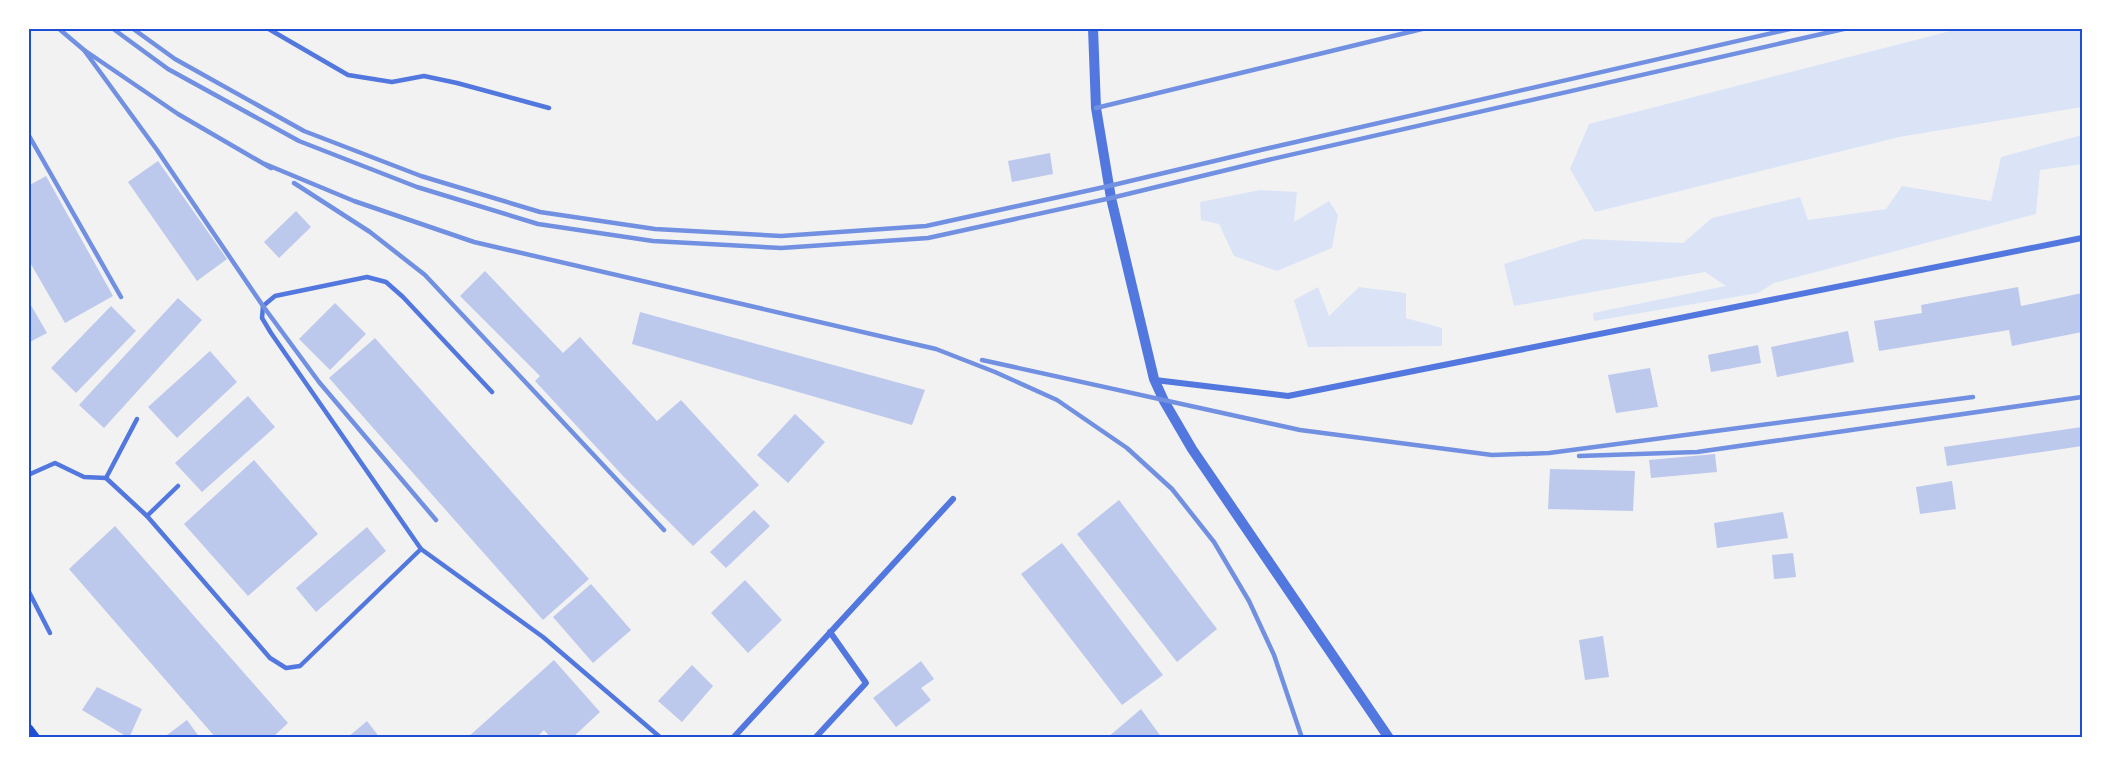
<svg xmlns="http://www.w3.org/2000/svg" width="2111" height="766" viewBox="0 0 2111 766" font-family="Ubuntu,sans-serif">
	<rect width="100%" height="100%" fill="#f2f2f2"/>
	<g fill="#dbe4f7">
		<path d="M1962,28L2082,29V107L1899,137L1595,212L1570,169L1589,124Z"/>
		<path d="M2082,135V164L2040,170L2036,214L1774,283L1758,293L1594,321L1593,313L1726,286L1705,272L1514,306L1504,264L1584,239L1683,243L1712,218L1800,197L1808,220L1886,209L1902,186L1991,201L2001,157Z"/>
		<path d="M1260,190L1297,192L1294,222L1329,201L1338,215L1332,248L1277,271L1234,256L1219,224L1201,220L1200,202Z"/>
		<path d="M1318,287L1329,316L1359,287L1406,293V318L1442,328V346L1308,347L1294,300Z"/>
	</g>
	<g fill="#bdc9ec">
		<path d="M1050,153L1053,174L1012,182L1008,161Z"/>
		<path d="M158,161L227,259L197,281L128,182Z"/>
		<path d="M46,176L113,296L65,323L28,259V186Z"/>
		<path d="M296,211L311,227L279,258L264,242Z"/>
		<path d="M485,271L563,353L580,337L657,421L681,400L759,485L693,546L624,477L535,381L540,376L460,296Z"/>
		<path d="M2018,287L2021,306L2082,293V332L2012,346L2009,330L1879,351L1874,321L1922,313L1921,305Z"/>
		<path d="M178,298L202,320L104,428L79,405Z"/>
		<path d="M28,300L47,333L28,343Z"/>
		<path d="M335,303L366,334L330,370L299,339Z"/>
		<path d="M111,306L136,331L76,393L51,368Z"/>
		<path d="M640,312L925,390L912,425L632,344Z"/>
		<path d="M1848,331L1854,362L1777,377L1771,347Z"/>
		<path d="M375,338L589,579L543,620L329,378Z"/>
		<path d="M1758,345L1761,363L1711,372L1708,355Z"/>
		<path d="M210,351L237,382L177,438L148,407Z"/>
		<path d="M1650,368L1658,407L1616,413L1608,375Z"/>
		<path d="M248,396L275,427L202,492L175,463Z"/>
		<path d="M795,414L825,442L788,483L757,455Z"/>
		<path d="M2082,427V446L1947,466L1944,447Z"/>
		<path d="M1715,454L1717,472L1651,478L1649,460Z"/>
		<path d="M254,460L318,534L248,596L184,524Z"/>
		<path d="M1550,469L1635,471L1633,511L1548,509Z"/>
		<path d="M1952,481L1956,509L1920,514L1916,487Z"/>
		<path d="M1119,500L1217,629L1177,662L1077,534Z"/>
		<path d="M754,510L770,526L726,568L710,552Z"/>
		<path d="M1783,512L1788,538L1717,548L1714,523Z"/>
		<path d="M115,526L288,723L272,738H216L69,569Z"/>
		<path d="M367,527L386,551L316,612L296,588Z"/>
		<path d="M1062,543L1163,675L1122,705L1021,574Z"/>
		<path d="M1793,553L1796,577L1774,579L1772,555Z"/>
		<path d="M745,580L782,620L748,653L711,613Z"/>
		<path d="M591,584L631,630L593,663L553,617Z"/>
		<path d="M1603,636L1609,677L1585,680L1579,640Z"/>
		<path d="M554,660L600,712L572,738H551L544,730L536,738H467Z"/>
		<path d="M921,661L934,679L921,688L931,700L896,727L873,698Z"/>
		<path d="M692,665L713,686L682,722L658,701Z"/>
		<path d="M97,687L142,709L129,738L82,710Z"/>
		<path d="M1141,709L1162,738H1107Z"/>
		<path d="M187,720L200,738H163Z"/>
		<path d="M367,721L380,738H347Z"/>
	</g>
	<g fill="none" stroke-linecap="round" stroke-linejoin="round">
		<g stroke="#5277de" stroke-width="4.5">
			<path d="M267,28L348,75L392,82L424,76L457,83L549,108"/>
			<path d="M492,392L403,297L386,282L367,277L275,296L263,306L262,318L271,333L421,549L543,637L661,738"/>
			<path d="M28,475L55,463L84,477L106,478L137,419"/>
			<path d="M106,478L147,516L178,486"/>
			<path d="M147,516L270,658L286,668L300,666L421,549"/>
			<path d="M28,590L50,633"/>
		</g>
		<g stroke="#5277de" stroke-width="6">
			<path d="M1155,380L1288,396L2082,238"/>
			<path d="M733,738L953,499"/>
			<path d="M815,738L866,683L830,632"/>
		</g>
		<path stroke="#5277de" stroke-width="10" d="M1093,28L1096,108L1111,198L1154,379L1164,401L1192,449L1389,738"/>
		<path stroke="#1d4ed8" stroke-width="12" d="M28,730L34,738"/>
		<g stroke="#7290e2" stroke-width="4.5">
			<path d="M58,28L84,50L157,150L263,306L319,382L436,520"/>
			<path d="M112,28L168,69L299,141L417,187L538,224L653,241L781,248L928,238L1111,198L1268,160L1848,28"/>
			<path d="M132,28L175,59L304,131L421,176L540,212L655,229L781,236L926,226L1109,186L1265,149L1794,28"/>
			<path d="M84,50L178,114L271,168"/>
			<path d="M1096,108L1426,28"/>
			<path d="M28,134L121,297"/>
			<path d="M265,164L354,201L474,242L936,349L995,372L1057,400L1127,448L1172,489L1214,542L1249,601L1274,655L1302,738"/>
			<path d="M294,183L370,232L425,275L664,530"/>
			<path d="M982,360L1300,430L1492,455L1549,453L1973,397"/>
			<path d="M1579,456L1697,452L2082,397"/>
		</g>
	</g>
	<rect width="2111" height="766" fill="none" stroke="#ffffff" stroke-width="60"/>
	<rect x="30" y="30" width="2051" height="706" fill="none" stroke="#1d4ed8" stroke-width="2"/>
</svg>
